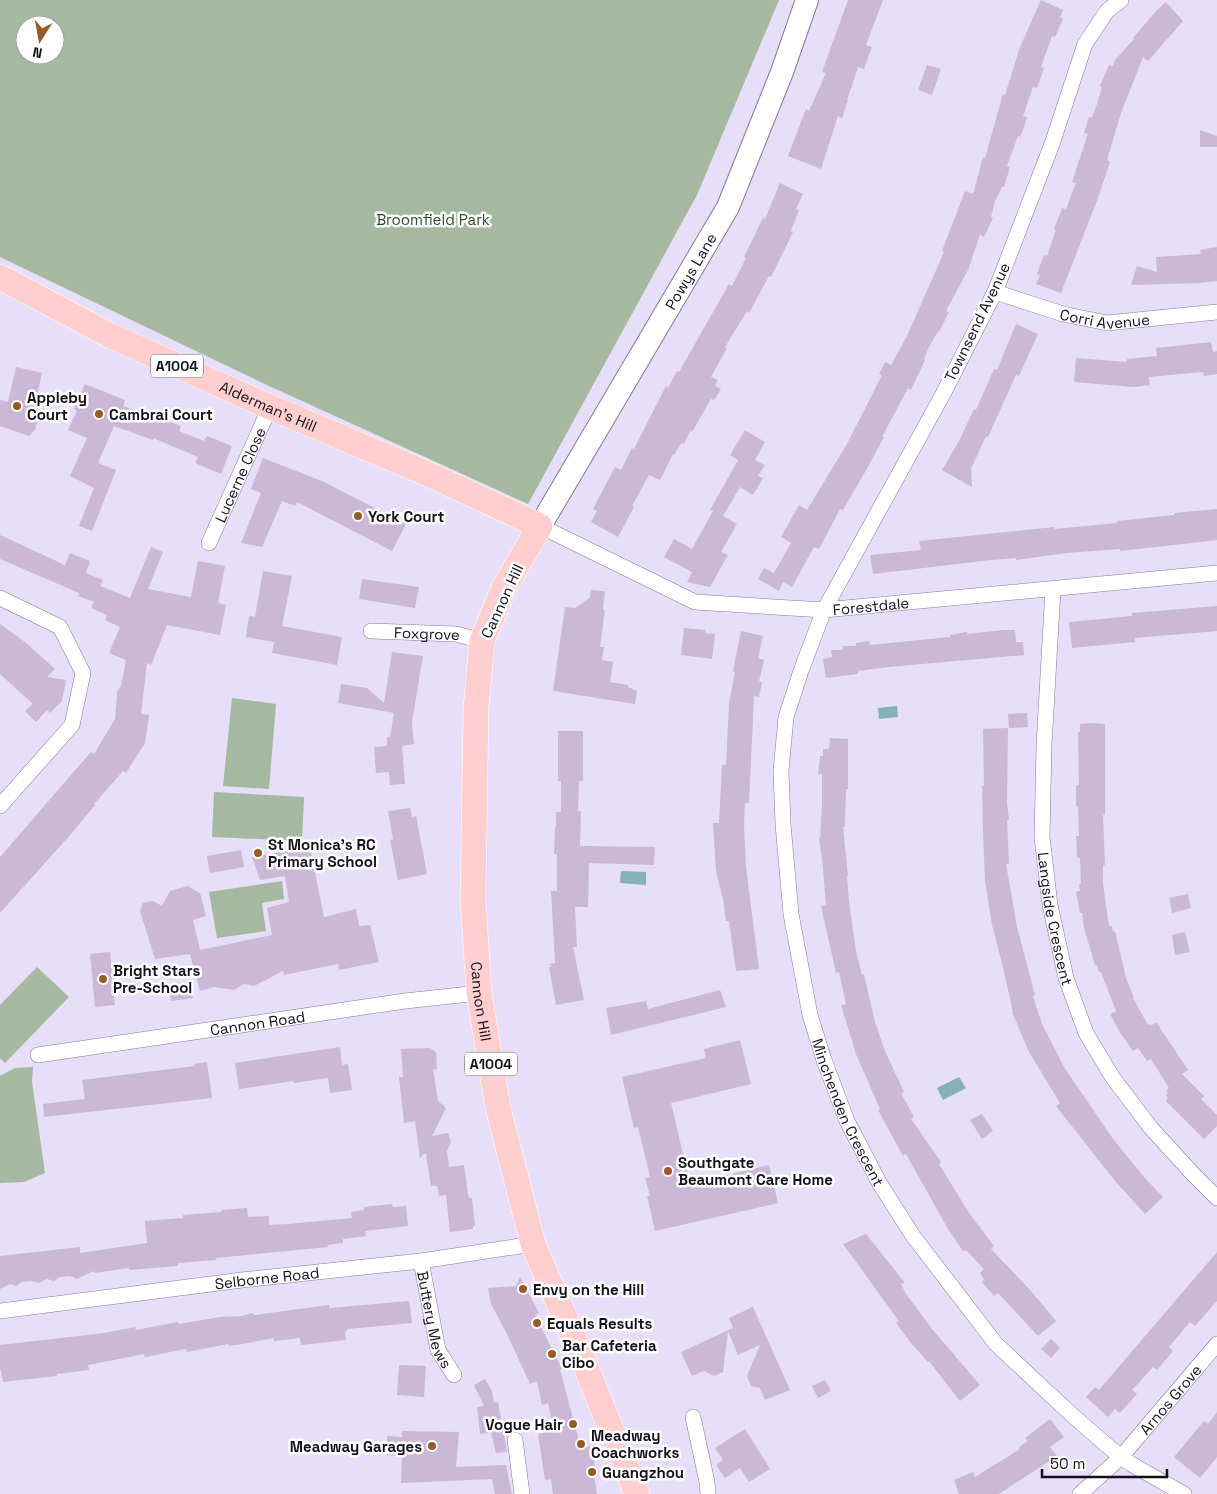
<svg xmlns="http://www.w3.org/2000/svg" width="1217" height="1494" viewBox="0 0 1217 1494" font-family="'Space Grotesk',sans-serif">
	<rect width="100%" height="100%" fill="#e7defa"/>
	<g fill="#a5b8a0" fill-rule="evenodd">
		<path d="M0,0H779L697,195L528,504L267,385L0,257ZM25,25H55V55H25Z"/>
		<path d="M232,698L276,704L269,789L223,786Z"/>
		<path d="M214,792L304,797L302,841L212,837Z"/>
		<path d="M282,881L284,899L262,903L266,931L217,938L209,892Z"/>
		<path d="M37,967L69,997L5,1063L0,1058V1005Z"/>
		<path d="M33,1067L32,1082L45,1173L24,1182L0,1183V1076L15,1068Z"/>
	</g>
	<g fill="#86b0b7">
		<path d="M897,706L898,717L879,719L878,708Z"/>
		<path d="M621,871L646,872V885L620,883Z"/>
		<path d="M959,1077L966,1088L943,1100L937,1088Z"/>
	</g>
	<g fill="#cbb7d6">
		<path d="M848,0H883L866,45L872,47L864,69L858,67L847,100H848L842,118L838,116L821,169L788,156L806,109L809,111L826,73L822,72Z"/>
		<path d="M1041,0L1063,10L1060,17L1063,19L1055,37L1052,36L1041,67L1044,68L1037,88L1033,87L1023,116L1027,117L1024,127L1020,137L1018,136L1007,166L1010,167L1004,187H1002L995,201L991,217L993,218L984,237L980,235L968,270L946,311L949,312L939,332L938,331L929,347L924,359L925,360L911,390L908,388L882,437H884L865,472L843,510L840,509L819,549L814,547L792,587L783,582L779,591L758,579L764,568L774,573L791,543L781,537L799,505L807,510L847,444L882,375L879,374L885,362L891,365L907,336L944,252L942,251L965,191L973,194L983,157L985,158L1003,94L1005,95L1020,47Z"/>
		<path d="M1166,2L1183,21L1148,61L1143,57L1121,113L1107,160L1110,162L1098,198L1061,293L1036,284L1040,275L1037,274L1044,255L1047,256L1056,230L1054,229L1062,208L1066,209L1076,183L1072,182L1088,134L1084,133L1089,117H1092L1097,104L1102,87L1100,86L1109,65L1113,66L1115,60L1134,39L1133,38L1157,10Z"/>
		<path d="M927,65L941,69L932,95L918,90Z"/>
		<path d="M1200,130L1217,136V147H1200Z"/>
		<path d="M780,183L803,194L796,209L799,210L791,231L793,232L771,277L769,276L749,313L747,311L725,347L727,348L711,377L718,380L715,386L721,389L714,400L711,399L692,432L690,431L684,444L681,443L674,455L673,454L660,480L649,475L632,506L634,507L618,537L591,522L597,511L593,509L615,467L621,470L632,448L634,449L666,386L668,388L677,371L679,372L729,284L732,286L746,258L744,257L763,218L765,219Z"/>
		<path d="M1217,247V281L1199,283L1131,285L1137,266L1157,272L1156,257L1201,254L1200,250Z"/>
		<path d="M1016,324L1038,334L1019,376L1016,375L988,437L986,436L971,469L972,487L942,470L959,441L974,409L976,410L994,369L997,370Z"/>
		<path d="M1211,342L1213,352L1217,351V374L1204,376L1203,372L1149,377L1150,385L1134,387L1074,382L1076,358L1127,362V359L1157,356L1156,348Z"/>
		<path d="M16,367L42,373L34,409L40,411L35,430L29,436L0,426V400L8,402Z"/>
		<path d="M85,384L125,400L123,406L181,426L179,431L204,441L207,436L232,446L221,474L195,463L198,457L153,438V440L114,426L98,463L116,470L92,531L79,526L94,488L70,476L87,438L68,430L77,411L74,409Z"/>
		<path d="M745,430L765,442L755,460L765,465L758,476L763,478L753,495L740,487L723,516L737,524L721,552L728,555L710,587L687,582L692,572L664,557L674,539L692,549L713,511L710,510L738,460L730,455Z"/>
		<path d="M263,458L324,482L406,524L392,551L297,502L295,506L282,501L262,547L241,543L261,493L251,489Z"/>
		<path d="M1217,509V540L1120,551V549L1066,553L1016,560V558L991,560L873,574L870,555L921,550L919,541L1054,527L1055,529L1117,523V521L1174,515V513Z"/>
		<path d="M0,535L65,565L70,553L90,561L86,573L103,580L100,586L130,598L151,547L163,552L148,589L191,597L198,561L225,566L218,603L226,605L220,635L167,625L151,665L147,663L141,714L149,715L145,743L126,773L123,771L94,804L95,805L71,834L0,913V857L91,752L94,754L115,719L117,692L121,686L126,660L109,653L120,627L105,620L107,615L91,608L94,602L78,596L79,593L0,559Z"/>
		<path d="M263,571L292,576L282,626L342,637L337,665L272,653L274,642L246,637L249,616L255,617Z"/>
		<path d="M362,579L419,587L415,608L359,599Z"/>
		<path d="M591,590L605,591L603,610H605L600,647H604L602,660L613,662L610,682L628,685V687L637,691L635,704L553,691L565,607L575,608L590,598Z"/>
		<path d="M1217,606V631L1135,638V642L1072,648L1069,622L1132,616V613Z"/>
		<path d="M0,624L25,642L55,669L47,677L66,680L62,701L50,713L47,710L36,722L25,711L33,704L0,674Z"/>
		<path d="M684,628L706,630L705,633L715,634L712,659L681,655Z"/>
		<path d="M1004,630H1015L1016,642H1023L1024,655L889,667L858,671V674L826,678L823,659L832,657L831,650H843V646H856V643L869,641L870,645L950,637V635L967,632V634Z"/>
		<path d="M741,631L763,636L758,658L764,660L759,681L762,682L759,697L754,696L749,803H745L744,826L746,867L759,969L736,971L729,921H726L723,899L716,871L713,823H719L722,765H726L729,703L735,672L733,671Z"/>
		<path d="M392,652L423,656L412,722L414,744L402,746L405,784L390,785L389,772L376,773L374,747L387,746V737H390L394,713L338,703L341,684L367,688L384,703Z"/>
		<path d="M1027,713L1028,727L1009,728L1008,714Z"/>
		<path d="M1092,723L1105,724V815H1103L1105,865H1103V884L1109,926H1112L1113,932L1115,931L1126,978L1134,998H1133L1148,1025L1150,1024L1151,1026L1156,1022L1188,1070L1182,1074L1204,1096L1201,1099L1217,1115V1126L1204,1139L1166,1101L1168,1098L1166,1095L1168,1093L1166,1091L1169,1088L1151,1059L1147,1061L1138,1048L1133,1051L1119,1031L1110,1014L1116,1011L1101,972H1099L1097,965H1095L1084,928L1082,913H1080L1076,892L1080,891L1079,884H1081L1080,858H1077L1076,836H1079L1078,806H1076V785H1079L1078,732H1080V724Z"/>
		<path d="M1008,728L1007,803L1009,820H1007L1009,864H1006L1017,927L1035,995L1033,996L1042,1024L1064,1067L1113,1139L1144,1177L1163,1197L1145,1214L1115,1181L1056,1106L1060,1103L1029,1052L1012,1012H1013L1003,967L992,925L985,881L983,832L982,786H984L983,729Z"/>
		<path d="M558,731H583V781H579L578,811H581L580,846L655,847L654,865L589,863L588,907H575L577,947H573L584,1000L556,1005L549,967H551L550,964L555,963L551,891H557V854H554L555,827H556V812H561V781H558Z"/>
		<path d="M830,738L848,739V789H846L845,827H843L848,876H847L849,902L856,951L862,975L864,974L875,1022L885,1051L904,1092L901,1093L914,1117L911,1119L941,1162L939,1164L969,1213L994,1246L991,1249L1031,1291L1056,1321L1038,1336L998,1293L994,1296L982,1282L984,1279L980,1273L984,1269L966,1250L963,1251L948,1229L906,1154L903,1156L891,1134L878,1110L880,1109L856,1054L841,1005L846,1004L839,972L836,973L821,906L826,905L822,858L819,838H820L822,807V774H818L820,756H823V749H829Z"/>
		<path d="M410,808L412,817L416,816L427,874L398,880L390,840L393,839L388,811Z"/>
		<path d="M310,847L324,917L356,909L359,926L370,925L379,962L339,970L338,964L284,975L283,971L254,986L244,984L234,990L214,987L200,991L190,954L155,959L140,911L143,903L153,901L162,906L170,891L188,886L200,893L206,916L193,920L200,950L272,935L267,908L289,902L285,876L260,880L252,857Z"/>
		<path d="M241,850L244,867L210,873L207,856Z"/>
		<path d="M1188,894L1191,908L1172,913L1169,898Z"/>
		<path d="M1185,932L1190,952L1175,955L1172,935Z"/>
		<path d="M110,952L115,1005L95,1007L90,954Z"/>
		<path d="M191,982L193,998L171,1001L169,985Z"/>
		<path d="M720,990L726,1007L611,1035L606,1008L646,1001L648,1009Z"/>
		<path d="M740,1040L751,1084L671,1103L690,1184L769,1165L778,1203L655,1231L647,1196H650L645,1178L650,1177L638,1127L634,1128L622,1077L706,1058L704,1049Z"/>
		<path d="M340,1047L342,1065L348,1064L352,1090L330,1093L328,1078L294,1083V1081L239,1089L235,1063Z"/>
		<path d="M430,1048L436,1052L437,1070L433,1069L438,1101L446,1108L432,1136L448,1133L451,1142L447,1151L449,1167L464,1165L468,1195L469,1198H472L475,1226H473V1229L450,1232L446,1195L439,1196L437,1186H431L426,1154H423L420,1159L415,1121L404,1123L399,1077H403L401,1049Z"/>
		<path d="M207,1062L212,1098L44,1117L43,1104L85,1099L82,1080L195,1066L194,1064Z"/>
		<path d="M982,1114L993,1131L982,1139L970,1120Z"/>
		<path d="M392,1204L393,1207L406,1206L408,1226L365,1231L366,1236L343,1239V1243L327,1245L328,1247L216,1258V1260L178,1263V1266L129,1270V1268L94,1273V1271L77,1279L70,1276L60,1277L54,1281L47,1279L39,1283L33,1281L22,1282L16,1286L10,1284L0,1289V1256L80,1247V1253L147,1243L145,1221L183,1218V1215L221,1212V1210L247,1208L248,1217L269,1216V1225L288,1224L352,1218L351,1212L364,1210V1207Z"/>
		<path d="M866,1234L905,1283L901,1284L906,1294L932,1329L980,1385L960,1401L929,1361L928,1362L911,1343L896,1323L899,1321L843,1244Z"/>
		<path d="M1217,1252V1301L1195,1326L1190,1322L1169,1347L1173,1351L1157,1370L1153,1367L1132,1390L1137,1394L1120,1413L1115,1409L1108,1417L1086,1397L1095,1387L1099,1390Z"/>
		<path d="M520,1277L539,1313L535,1315L562,1369L560,1370L581,1448L592,1446L596,1474H594L597,1494H553L551,1479L545,1480L538,1434L554,1431L548,1403L542,1405L537,1381L530,1384L506,1332L491,1304L488,1288L516,1286Z"/>
		<path d="M409,1301L412,1323L347,1329V1331H345L346,1340L301,1345L300,1338L274,1341V1338L243,1344L229,1346L228,1344L187,1352L186,1349L145,1357L144,1354L88,1365L89,1370L57,1374V1376L3,1382L1,1370H0V1345L104,1333L135,1327L136,1330L178,1322L179,1324L220,1317L242,1316L252,1313L255,1315L329,1305V1308Z"/>
		<path d="M753,1307L790,1390L765,1400L760,1388L751,1386L747,1376L760,1345L738,1355L728,1331L723,1372L714,1376L704,1371L692,1376L681,1352L733,1328L729,1318Z"/>
		<path d="M1051,1339L1060,1348L1051,1358L1041,1349Z"/>
		<path d="M399,1365L426,1366L424,1397L397,1395Z"/>
		<path d="M485,1379L492,1391L494,1403L498,1402L507,1452L496,1453L491,1433L480,1434L477,1407L484,1406L474,1385Z"/>
		<path d="M825,1380L831,1391L818,1398L812,1386Z"/>
		<path d="M1217,1412V1457L1200,1478L1174,1457L1204,1421L1208,1424Z"/>
		<path d="M1050,1419L1064,1437L1050,1447L1057,1456L999,1494H959L954,1480L973,1472L975,1477L1020,1449L1019,1447L1028,1441L1025,1438Z"/>
		<path d="M745,1429L770,1469L749,1482L740,1468L725,1478L716,1465L723,1460L715,1448Z"/>
		<path d="M402,1431L459,1432L456,1467L506,1465L512,1494H495L492,1479L401,1483L402,1456L387,1455V1436L402,1437Z"/>
	</g>
	<g fill="none" stroke-linecap="round" stroke-linejoin="round">
		<defs>
			<g id="street">
				<path id="s1" d="M1121,0L1107,11L1085,44L1052,144L995,292L943,394L824,610L802,668L786,717L781,771L783,824L791,914L810,1015L824,1060L847,1121L880,1184L913,1236L996,1344L1072,1415L1110,1448L1131,1464L1184,1494"/>
				<path id="s2" d="M995,292L1063,314L1107,323L1217,312"/>
				<path id="s3" d="M540,526L695,602L824,610L1217,573"/>
				<path id="s4" d="M209,543L270,407"/>
				<path id="s5" d="M1053,589L1044,745L1042,837L1050,905L1066,978L1086,1033L1113,1078L1151,1128L1192,1173L1217,1198"/>
				<path d="M0,598L60,627L83,673L72,725L0,806"/>
				<path id="s6" d="M371,631L456,634L482,641"/>
				<path id="s7" d="M38,1055L405,1001L479,993"/>
				<path id="s8" d="M421,1261L438,1350L454,1375"/>
				<path id="s9" d="M0,1311L242,1280L421,1261L533,1244"/>
				<path d="M693,1417L707,1482L708,1494"/>
				<path d="M515,1440L522,1494"/>
				<path id="s10" d="M1080,1494L1121,1457L1217,1344"/>
			</g>
			<g id="secondary">
				<path id="s11" d="M540,526L728,207L782,72L807,0"/>
			</g>
			<g id="primary">
				<path id="s12" d="M0,277L111,336L270,407L428,474L540,526L504,588L482,641L476,708L473,899L479,993L498,1108L533,1244L582,1357L637,1494"/>
			</g>
		</defs>
		<use href="#street" stroke="#847a99" stroke-width="16"/>
		<use href="#secondary" stroke="#847a99" stroke-width="24"/>
		<use href="#primary" stroke="#fff" stroke-width="26"/>
		<use href="#street" stroke="#fff" stroke-width="15"/>
		<use href="#secondary" stroke="#fff" stroke-width="22"/>
		<use href="#primary" stroke="#fecfce" stroke-width="25"/>
	</g>
	<g fill="#9a5a25" stroke="#fff" stroke-width="2">
		<circle cx="17" cy="406" r="5"/>
		<circle cx="99" cy="414" r="5"/>
		<circle cx="358" cy="516" r="5"/>
		<circle cx="258" cy="853" r="5"/>
		<circle cx="103" cy="979" r="5"/>
		<circle cx="668" cy="1171" r="5"/>
		<circle cx="523" cy="1289" r="5"/>
		<circle cx="537" cy="1323" r="5"/>
		<circle cx="552" cy="1354" r="5"/>
		<circle cx="573" cy="1424" r="5"/>
		<circle cx="581" cy="1444" r="5"/>
		<circle cx="432" cy="1446" r="5"/>
		<circle cx="592" cy="1472" r="5"/>
	</g>
	<g text-anchor="middle" dominant-baseline="central" stroke-width="5" stroke-linejoin="round" paint-order="stroke">
		<g fill="#fff" stroke="#5a575f" stroke-width="1">
			<rect x="151" y="354.5" width="52" height="23" rx="4"/>
			<rect x="465" y="1052.5" width="52" height="23" rx="4"/>
		</g>
		<g font-size="14" font-weight="bold" fill="#130f1b">
			<text x="177" y="366">A1004</text>
			<text x="491" y="1064">A1004</text>
		</g>
		<g font-size="15" fill="#2e4f26" stroke="#fff">
			<text x="433" y="219">Broomfield Park</text>
		</g>
		<g font-size="15" fill="#130f1b" stroke="#fff">
			<text stroke="none"><textPath href="#s11" startOffset="296">Powys Lane</textPath></text>
			<text stroke="none"><textPath href="#s2" startOffset="114">Corri Avenue</textPath></text>
			<text transform="translate(977 322) rotate(-64)">Townsend Avenue</text>
			<text stroke="none"><textPath href="#s12" startOffset="298">Alderman's Hill</textPath></text>
			<text stroke="none"><textPath href="#s4" startOffset="75">Lucerne Close</textPath></text>
			<text transform="translate(502 601) rotate(-65)">Cannon Hill</text>
			<text stroke="none"><textPath href="#s3" startOffset="349">Forestdale</textPath></text>
			<text stroke="none"><textPath href="#s6" startOffset="56">Foxgrove</textPath></text>
			<text stroke="none"><textPath href="#s5" startOffset="331">Langside Crescent</textPath></text>
			<text stroke="none"><textPath href="#s12" startOffset="1085">Cannon Hill</textPath></text>
			<text stroke="none"><textPath href="#s7" startOffset="222">Cannon Road</textPath></text>
			<text stroke="none"><textPath href="#s1" startOffset="1201">Minchenden Crescent</textPath></text>
			<text stroke="none"><textPath href="#s9" startOffset="269">Selborne Road</textPath></text>
			<text stroke="none"><textPath href="#s8" startOffset="60">Buttery Mews</textPath></text>
			<text stroke="none"><textPath href="#s10" startOffset="131">Arnos Grove</textPath></text>
		</g>
		<g font-size="15" font-weight="bold" fill="#130f1b" stroke="#fff" text-anchor="start">
			<text x="27" y="397">Appleby<tspan x="27" dy="17">Court</tspan></text>
			<text x="109" y="414">Cambrai Court</text>
			<text x="368" y="516">York Court</text>
			<text x="268" y="844">St Monica's RC<tspan x="268" dy="17">Primary School</tspan></text>
			<text x="113" y="970">Bright Stars<tspan x="113" dy="17">Pre-School</tspan></text>
			<text x="678" y="1162">Southgate<tspan x="678" dy="17">Beaumont Care Home</tspan></text>
			<text x="533" y="1289">Envy on the Hill</text>
			<text x="547" y="1323">Equals Results</text>
			<text x="562" y="1345">Bar Cafeteria<tspan x="562" dy="17">Cibo</tspan></text>
			<text x="563" y="1424" text-anchor="end">Vogue Hair</text>
			<text x="591" y="1435">Meadway<tspan x="591" dy="17">Coachworks</tspan></text>
			<text x="422" y="1446" text-anchor="end">Meadway Garages</text>
			<text x="602" y="1472">Guangzhou</text>
		</g>
	</g>
	<g transform="translate(40 40) rotate(191)"><circle r="24" fill="#ffffff" stroke="#a19fa4"/>
	<path d="M0-4L9 19L0 12L-9 19Z" fill="#9a5a25"/>
	<text y="-8" font-size="14" font-weight="bold" text-anchor="middle" fill="#130f1b">N</text>
	</g>
	<path d="M1042 1469v8h125v-8" fill="none" stroke="#130f1b" stroke-width="2.5"/>
	<text x="1050" y="1469" font-size="15" fill="#130f1b" stroke="#ffffff" stroke-width="4" paint-order="stroke">50 m</text>
</svg>
